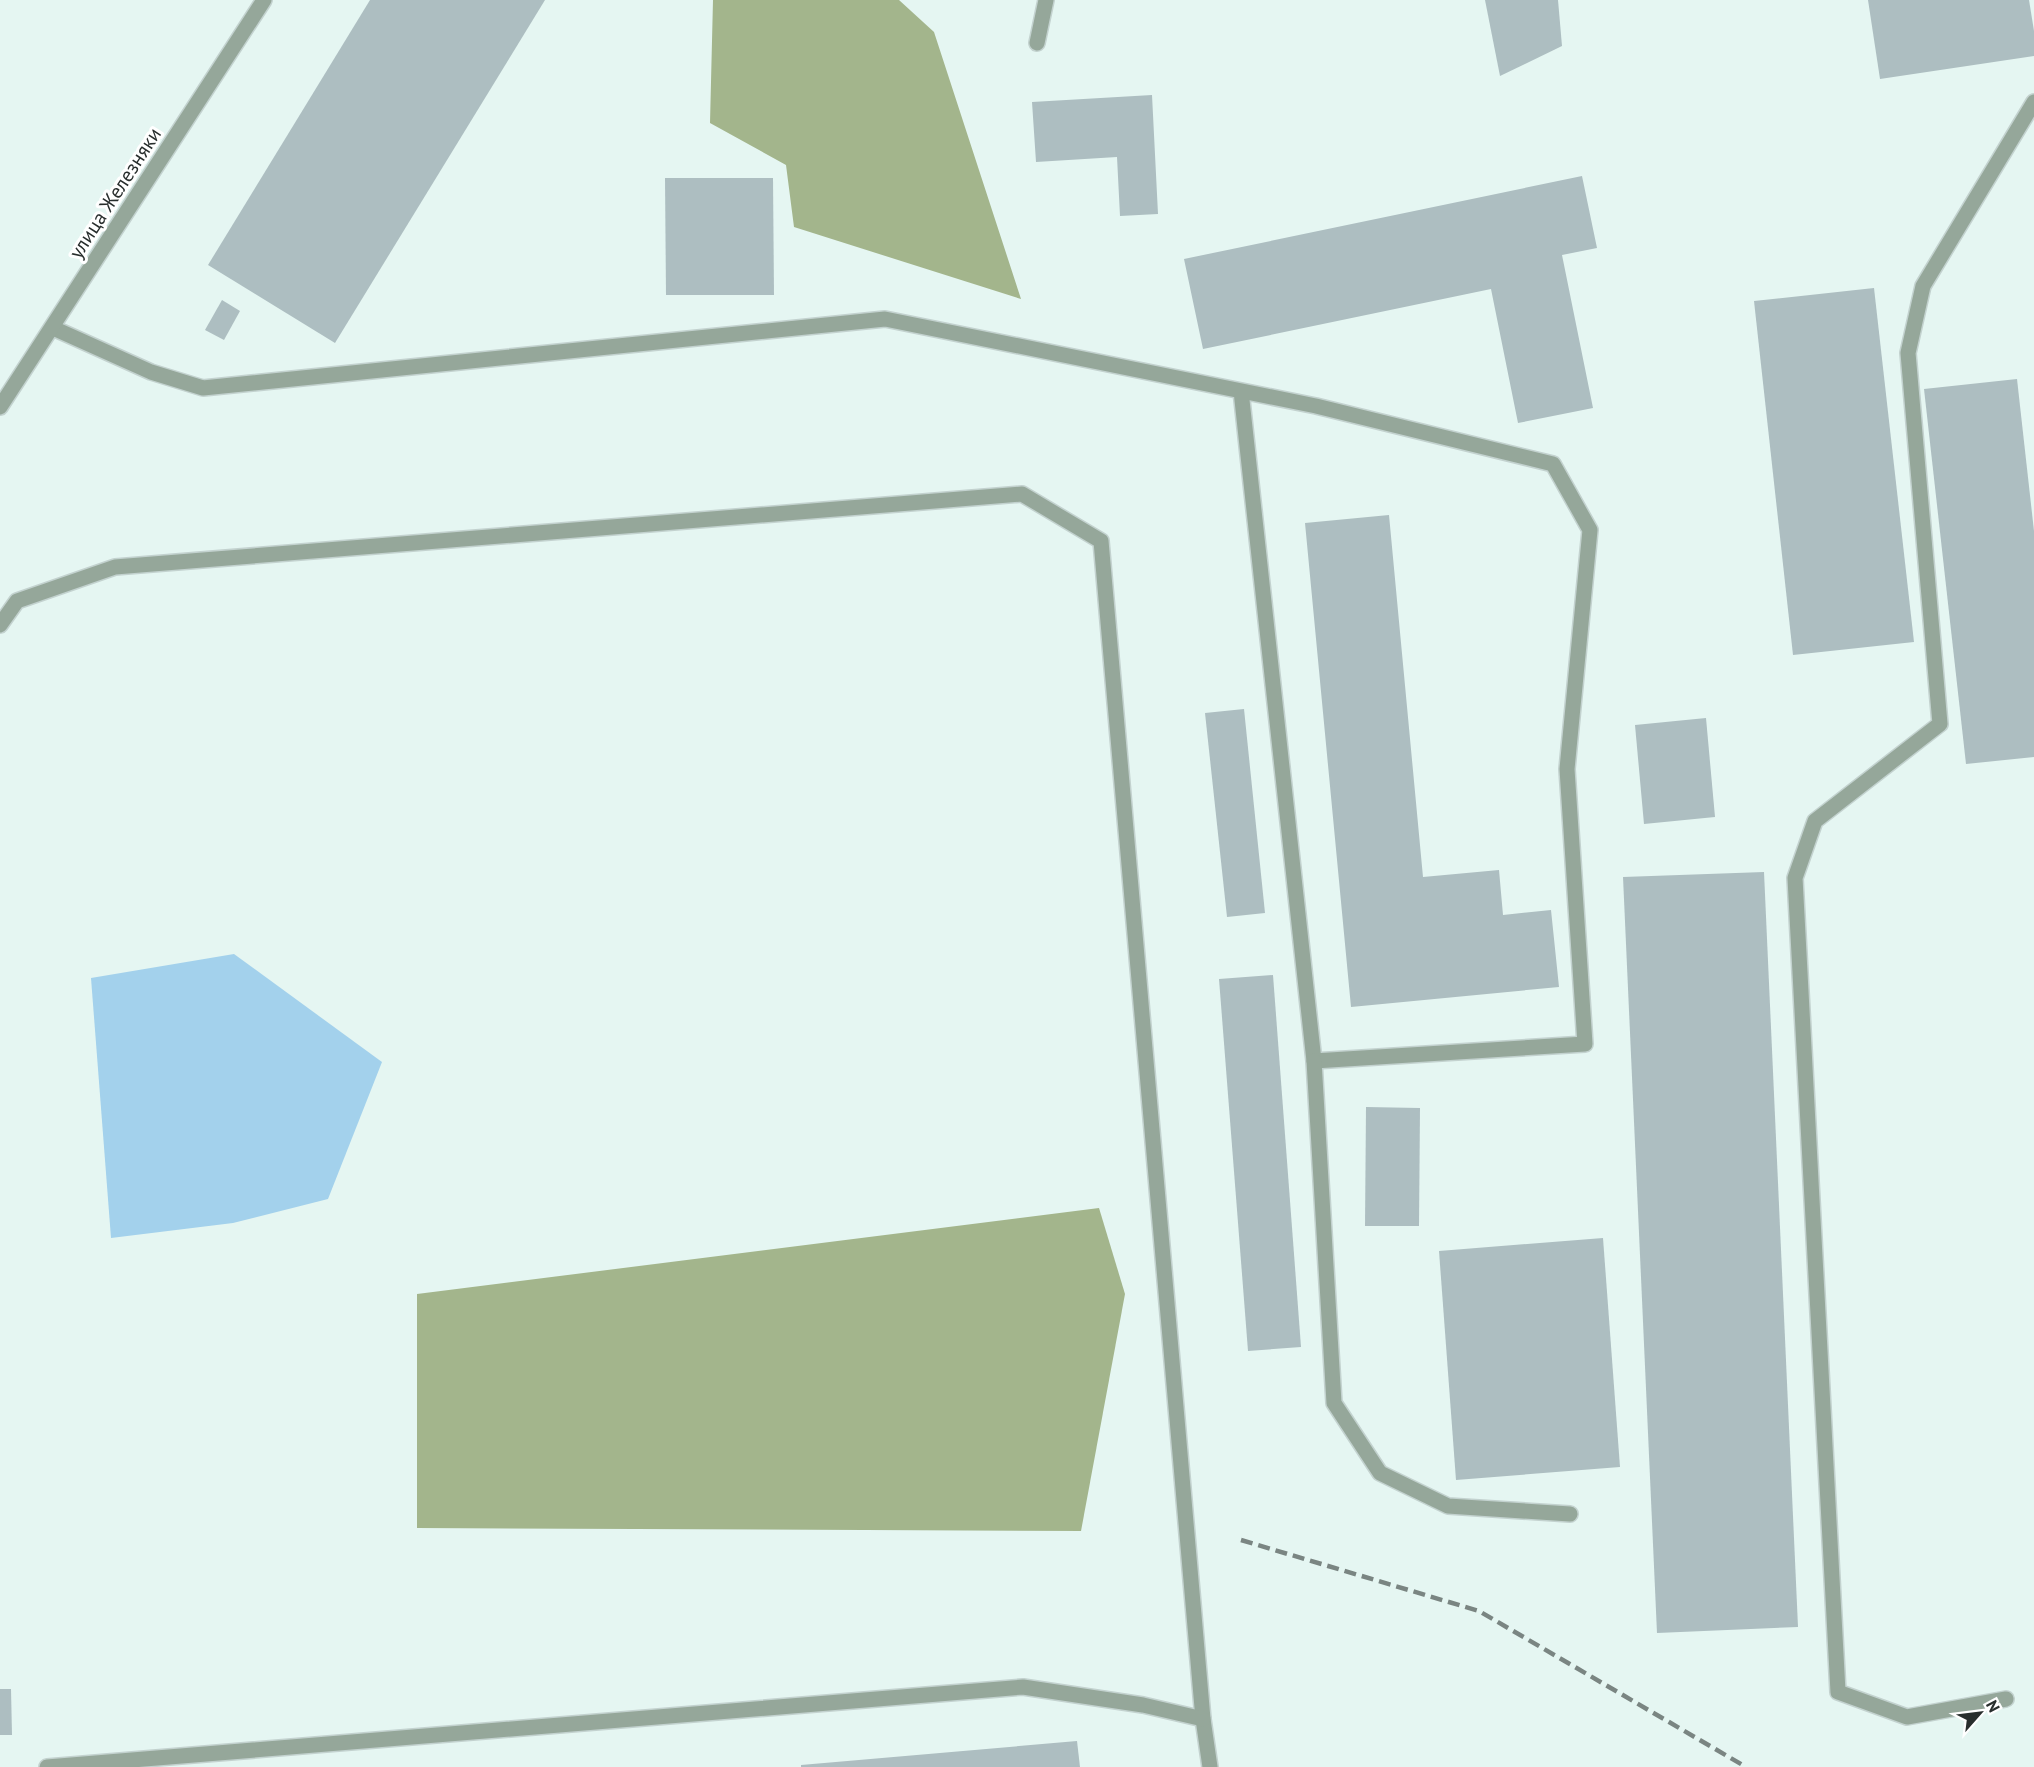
<svg xmlns="http://www.w3.org/2000/svg" width="2034" height="1767" viewBox="0 0 2034 1767" font-family="'PT Sans',sans-serif">
	<rect width="100%" height="100%" fill="#e5f6f2"/>
	<g fill="#a3b58c">
		<path d="M713,0H899L934,32L1021,299L794,227L786,165L710,123Z"/>
		<path d="M1099,1208L1125,1294L1081,1531L417,1528V1294Z"/>
	</g>
	<path fill="#a3d1ec" d="M234,954L382,1062L328,1199L233,1223L111,1238L91,978Z"/>
	<g fill="#adbec1">
		<path d="M370,0H545L335,343L208,265Z"/>
		<path d="M1485,0H1558L1562,46L1500,76Z"/>
		<path d="M1868,0H2029L2034,31V56L1880,79Z"/>
		<path d="M1152,95L1158,214L1120,216L1117,157L1036,162L1032,102Z"/>
		<path d="M1582,176L1597,248L1562,255L1593,408L1518,423L1491,289L1203,349L1184,259Z"/>
		<path d="M665,178H773L774,295H666Z"/>
		<path d="M1874,288L1914,642L1793,655L1754,301Z"/>
		<path d="M222,300L240,311L224,340L205,330Z"/>
		<path d="M2017,379L2034,531V757L1966,764L1924,389Z"/>
		<path d="M1389,515L1423,877L1499,870L1503,915L1551,910L1559,987L1351,1007L1305,523Z"/>
		<path d="M1244,709L1265,913L1227,917L1205,713Z"/>
		<path d="M1706,718L1715,817L1644,824L1635,725Z"/>
		<path d="M1764,872L1798,1627L1657,1633L1623,877Z"/>
		<path d="M1273,975L1301,1347L1248,1351L1219,979Z"/>
		<path d="M1366,1107L1420,1108L1419,1226H1365Z"/>
		<path d="M1603,1238L1620,1467L1456,1480L1439,1251Z"/>
		<path d="M0,1689H11L12,1735H0Z"/>
		<path d="M1077,1741L1080,1767H801V1765Z"/>
	</g>
	<g fill="none" stroke-linecap="round" stroke-linejoin="round">
		<defs>
			<g id="service">
				<path d="M1037,43L1046,0"/>
				<path d="M53,328L151,372L203,388L885,319L1316,406L1553,464L1590,530L1567,769L1585,1044L1314,1061L1241,391"/>
				<path d="M0,625L17,601L115,567L1022,494L1101,541L1203,1719L1210,1767"/>
				<path d="M1314,1061L1334,1403L1380,1473L1448,1506L1570,1514"/>
				<path d="M2006,1699L1907,1717L1838,1692L1795,878L1815,821L1940,724L1908,353L1923,286L2034,102"/>
				<path d="M47,1767L1023,1687L1143,1705L1203,1719"/>
			</g>
			<path id="tertiary" d="M0,407L264,0"/>
		</defs>
		<use href="#service" stroke="#c3d2cf" stroke-width="18"/>
		<use href="#tertiary" stroke="#c3d2cf" stroke-width="18"/>
		<use href="#service" stroke="#95a79a" stroke-width="15"/>
		<use href="#tertiary" stroke="#95a79a" stroke-width="15"/>
		<path stroke="#7a8582" stroke-width="4.5" stroke-dasharray="12 6" stroke-linecap="butt" d="M1241,1540L1479,1611L1746,1767"/>
	</g>
	<g text-anchor="middle" dominant-baseline="central" stroke-width="6" stroke-linejoin="round" paint-order="stroke">
		<g font-size="20" fill="#282e2d" stroke="#fff">
			<text transform="translate(115 193) rotate(-57)">улица Железняки</text>
		</g>
	</g>
	<g transform="translate(1980 1713) rotate(62)" stroke="#ffffff" stroke-width="4.5" paint-order="stroke">
	<path d="M0-4.5L10 22L0 15L-10 22Z" fill="#282e2d"/>
	<text y="-9" font-size="16" font-weight="bold" text-anchor="middle" fill="#282e2d">N</text>
	</g>
</svg>
